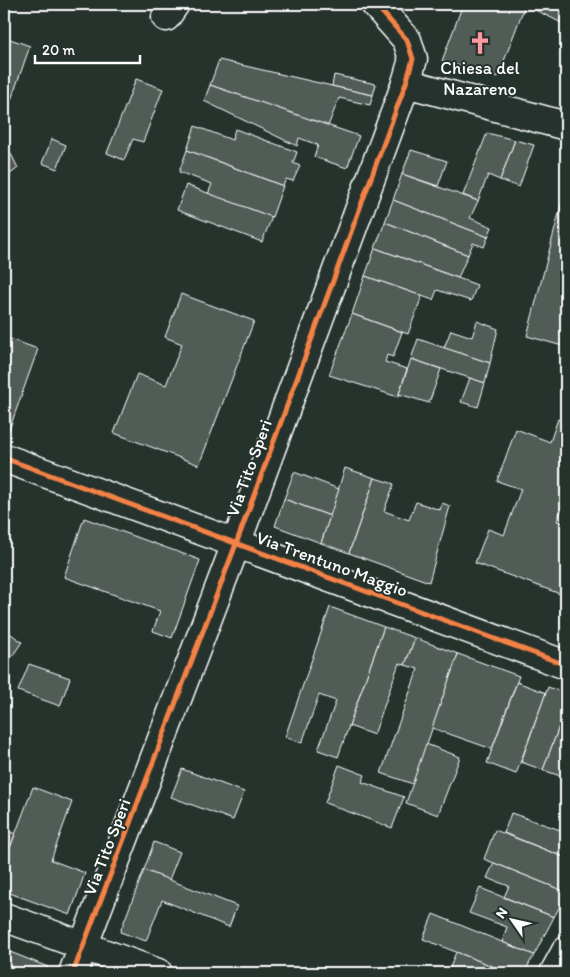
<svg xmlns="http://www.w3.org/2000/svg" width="570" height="977" viewBox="0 0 570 977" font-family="Itim,sans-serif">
	<rect width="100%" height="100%" fill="#26332d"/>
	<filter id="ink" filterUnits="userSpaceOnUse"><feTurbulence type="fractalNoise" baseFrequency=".02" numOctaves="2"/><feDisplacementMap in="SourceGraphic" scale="10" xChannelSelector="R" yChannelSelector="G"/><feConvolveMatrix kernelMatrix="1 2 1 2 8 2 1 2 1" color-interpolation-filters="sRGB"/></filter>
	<g filter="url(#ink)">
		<g fill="#515c57" stroke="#fff">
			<path d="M463,4H566V25L525,5L498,77L442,61Z"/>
			<path d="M4,37L30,46L4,120Z"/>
			<path d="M219,60L332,86L373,95L370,105L339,98L328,126L210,85Z"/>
			<path d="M334,75L376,84L373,95L332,86Z"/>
			<path d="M136,79L163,89L143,142L133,139L124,160L107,153Z"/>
			<path d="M210,85L359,136L347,168L314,157L318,145L299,138L297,146L204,101Z"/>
			<path d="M195,126L232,140L235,129L297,152L293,163L300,166L293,181L286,179L283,186L187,150Z"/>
			<path d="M487,133L515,140L500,180L488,175L478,201L463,195Z"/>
			<path d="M52,139L66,145L57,169L42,163Z"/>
			<path d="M4,140L18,168L4,179Z"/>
			<path d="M515,140L534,145L519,187L500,180Z"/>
			<path d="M187,150L283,186L272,217L208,194L212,184L179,172Z"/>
			<path d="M411,150L447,161L438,186L402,174Z"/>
			<path d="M402,174L478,201L470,218L492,227L488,237L393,200Z"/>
			<path d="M186,185L272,217L262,242L177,210Z"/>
			<path d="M564,194L566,195V347L527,336Z"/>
			<path d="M393,200L488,237L484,247L473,243L468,255L385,222Z"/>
			<path d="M385,222L468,255L458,278L375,248Z"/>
			<path d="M375,248L477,285L471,301L437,290L433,300L365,276Z"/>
			<path d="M365,276L422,296L408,334L352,314Z"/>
			<path d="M181,294L254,321L199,465L114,433L137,374L166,385L182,344L165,337Z"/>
			<path d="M352,314L402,332L393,357L387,355L385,362L407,369L398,397L329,375Z"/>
			<path d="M477,321L498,329L490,363L444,348L451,330L472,337Z"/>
			<path d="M4,337L38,349L9,430L4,428Z"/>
			<path d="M418,339L490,363L485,383L411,359Z"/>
			<path d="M411,359L441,369L429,403L399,394Z"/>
			<path d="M470,378L485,383L478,407L461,402Z"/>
			<path d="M558,419L566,422V497L557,521L566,524V596L475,563L488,529L504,535L521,489L497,481L516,429L550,442Z"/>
			<path d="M345,468L375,478L349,553L321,543Z"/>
			<path d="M294,472L339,489L330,516L284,499Z"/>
			<path d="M375,478L394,484L384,511L409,520L416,502L440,510L442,503L450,506L429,582L349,553Z"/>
			<path d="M284,499L330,516L321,543L275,526Z"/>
			<path d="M84,518L200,560L172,638L153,631L160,611L64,577Z"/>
			<path d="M330,607L384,627L338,757L318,750L336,701L319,695L302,743L285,737Z"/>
			<path d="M384,627L415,638L405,665L399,663L374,735L349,726Z"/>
			<path d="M4,629L22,642L4,668Z"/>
			<path d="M415,638L458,654L413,784L381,773L418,669L405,665Z"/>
			<path d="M458,654L519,676L492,749L432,728Z"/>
			<path d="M29,664L70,678L60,706L18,691Z"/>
			<path d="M517,682L546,693L516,774L487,763Z"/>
			<path d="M548,687L566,694V708L543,770L521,762Z"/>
			<path d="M566,708V778L543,770Z"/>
			<path d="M426,744L460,757L438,815L406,803Z"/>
			<path d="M339,765L365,775L362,782L404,797L392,828L325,803Z"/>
			<path d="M182,769L244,792L233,820L171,797Z"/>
			<path d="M33,787L72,802L51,860L85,873L70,915L4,891V864Z"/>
			<path d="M511,813L566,832V858L504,833Z"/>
			<path d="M4,829L15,834L4,864Z"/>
			<path d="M495,830L566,858V892L484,859Z"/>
			<path d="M154,842L180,852L169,880L144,870Z"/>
			<path d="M494,863L566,892V895L554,917L504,897L509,886L487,878Z"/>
			<path d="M144,870L237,906L229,927L162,900L146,941L120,932Z"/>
			<path d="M480,888L554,917L534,955L502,942L507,927L469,913Z"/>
			<path d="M433,914L502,942L534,955L524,973H510L456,952L423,939Z"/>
			<path d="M10,952L48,967L45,973H4V969Z"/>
			<path d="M456,952L510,973H448Z"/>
		</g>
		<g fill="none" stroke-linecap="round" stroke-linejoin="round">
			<defs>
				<g id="street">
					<path d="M166,17L175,4"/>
					<path d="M406,83L566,126"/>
					<path d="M4,458L566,665"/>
					<path d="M4,917L158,973"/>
					<path d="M73,973L236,544L406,83L413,59L407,40L375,4"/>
					<path d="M554,973L566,951"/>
				</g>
			</defs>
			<use href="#street" stroke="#fff" stroke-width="31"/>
			<use href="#street" stroke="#26332d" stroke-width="28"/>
			<defs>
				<g id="cycleway">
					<path d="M4,458L566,665"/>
					<path d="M73,973L236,544L406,83L413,59L407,40L375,4"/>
				</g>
			</defs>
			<use href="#cycleway" stroke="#26332d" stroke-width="8"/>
			<use href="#cycleway" stroke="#f48246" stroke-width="5"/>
		</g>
	</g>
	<defs>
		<symbol id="church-bare" viewBox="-9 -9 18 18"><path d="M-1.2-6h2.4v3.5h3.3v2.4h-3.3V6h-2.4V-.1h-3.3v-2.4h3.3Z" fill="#ff9aa2" stroke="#26332d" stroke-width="2.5" paint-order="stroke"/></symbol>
	</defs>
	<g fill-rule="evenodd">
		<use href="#church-bare" x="464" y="27" width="32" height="32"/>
	</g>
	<g text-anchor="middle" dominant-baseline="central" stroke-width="4" stroke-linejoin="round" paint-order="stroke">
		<g font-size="18" fill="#fff" stroke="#26332d">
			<text x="480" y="68">Chiesa del<tspan x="480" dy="21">Nazareno</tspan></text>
		</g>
		<g font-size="18" fill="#fff" stroke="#26332d">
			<text transform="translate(249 468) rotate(-70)">Via Tito Speri</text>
			<text transform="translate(332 564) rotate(20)">Via Trentuno Maggio</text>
			<text transform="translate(107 847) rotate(-69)">Via Tito Speri</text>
		</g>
	</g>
	<rect width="570" height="977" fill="none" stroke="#26332d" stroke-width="20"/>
	<rect x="10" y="10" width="550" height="957" fill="none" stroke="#fff" stroke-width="2" filter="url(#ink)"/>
	<g transform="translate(512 920) rotate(304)" stroke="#26332d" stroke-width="4" paint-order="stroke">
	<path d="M0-4L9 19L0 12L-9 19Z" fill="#ffffff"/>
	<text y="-8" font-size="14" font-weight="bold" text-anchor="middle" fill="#ffffff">N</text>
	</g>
	<path d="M35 55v8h105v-8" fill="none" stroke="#ffffff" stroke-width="2.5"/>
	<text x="42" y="55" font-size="15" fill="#ffffff" stroke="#26332d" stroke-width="4" paint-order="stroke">20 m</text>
</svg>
